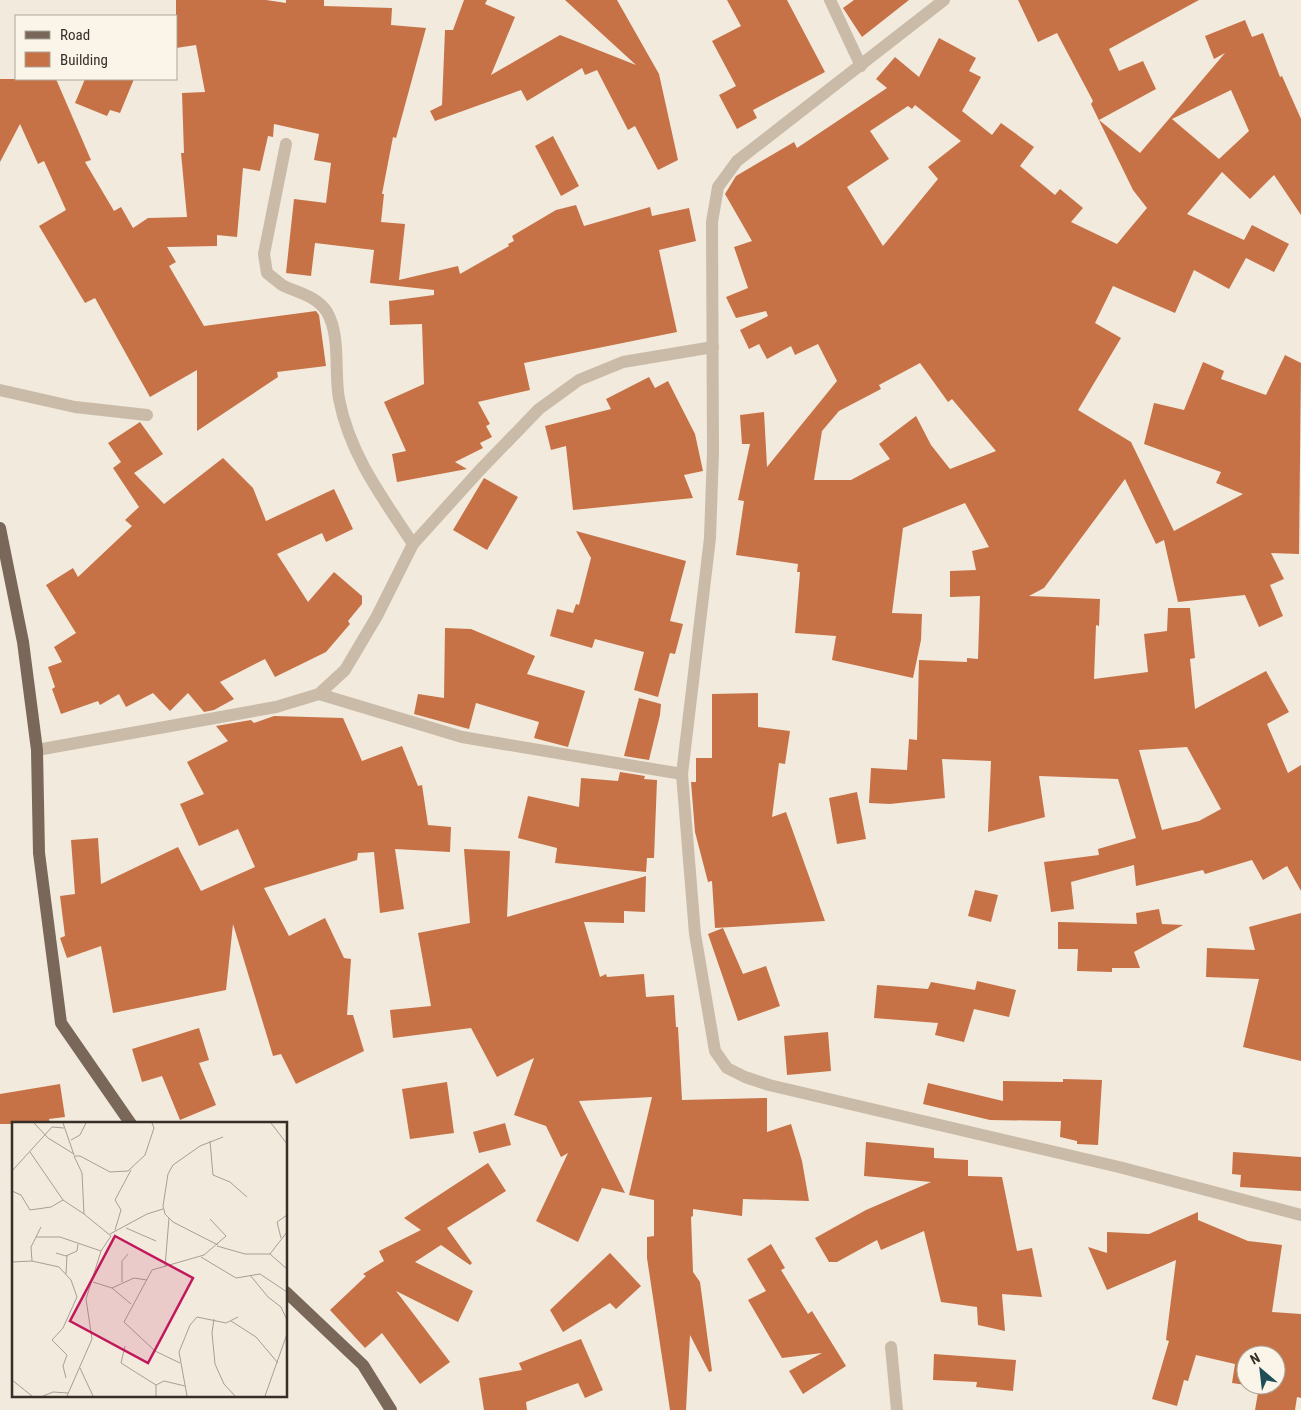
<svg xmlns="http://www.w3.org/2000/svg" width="1301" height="1410" viewBox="0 0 1301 1410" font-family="'Roboto Condensed',sans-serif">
	<rect width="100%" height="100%" fill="#f2eadc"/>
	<g fill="#c67246" fill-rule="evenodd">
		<path d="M176,0H266L286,3V0H324V6L392,8L391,25L426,28L396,138L393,137L382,194H384L381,222L405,224L399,280L458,266L460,274L509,246L508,244L514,241L512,236L556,210L576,205L584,226L650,207L652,216L689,208L696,241L659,250L677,332L524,363L530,390L478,402L490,424L486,426L492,437L480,443L483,448L455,462L467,469L397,482L392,454L406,451L384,402L424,384L422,324L390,325L389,301L434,295V290L370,283L374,250L315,243L311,276L286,273L294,199L326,203L331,163L314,160L319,134L274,124L273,137L268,136L260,171L243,168L237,237L217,235V246L167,247L176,262L169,266L204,326L316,311L319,315L326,366L277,372L278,377L197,431V370L150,397L95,298L85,303L39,226L66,210L44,161L38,164L20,124L0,162V79H56L91,160L85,162L114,211L121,207L133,228L148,218L187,217L181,153H184L182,93L205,92L196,45L176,48Z"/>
		<path d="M464,0H487L485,4L515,17L491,75L560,35L636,65L565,0H617L659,74L678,160L658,170L635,126L628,130L597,70L585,75L582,68L527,101L521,90L435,121L430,111L442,105L445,30H453Z"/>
		<path d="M727,0H787L825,72L753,110L757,118L737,129L719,95L736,86L712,41L741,26Z"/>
		<path d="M854,0H909L862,37L843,8Z"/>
		<path d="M1018,0H1199L1109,49L1119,71L1143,61L1156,89L1099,120L1140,153L1225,53L1214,59L1205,36L1245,20L1252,37L1263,33L1280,77L1282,76L1301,119V215L1274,175L1250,199L1222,172L1187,214L1244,240L1252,225L1289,244L1274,272L1246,258L1229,289L1194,270L1175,313L1113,286L1095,323L1121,338L1078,410L1131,442L1174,531L1243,494L1216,483L1221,472L1144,444L1154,403L1184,410L1203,362L1224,371L1221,379L1266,395L1285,355L1301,363L1299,554L1271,553L1284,579L1270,585L1283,616L1259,627L1245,595L1178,602L1164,540L1156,544L1125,479L1044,588L1029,596L1100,599L1099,626L1096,625L1094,679L1148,672L1144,634L1167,631L1168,608H1190L1195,658L1190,659L1195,709L1266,671L1289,712L1267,724L1288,773L1301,765V891L1287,866L1263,880L1252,860L1205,874L1203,870L1136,886L1134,865L1071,882L1074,909L1051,912L1044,862L1099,855L1098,849L1136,838L1118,779L1039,776L1045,817L988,832L991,761L942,759L945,798L890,804L869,803L871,768L907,770L909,739L917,740L919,660L967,662V658L978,659L980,596L950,597V571L976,570L972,551L989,547L965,503L903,528L892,613L922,614L921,640L913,678L832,660L836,636L795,633L800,572H797L798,564L736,555L744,501L738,500L750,444H742L740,415L764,412L767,467L837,381L818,344L795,355L791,346L767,359L759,344L749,349L740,330L768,316L766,311L736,318L726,297L748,288L734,247L752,241L725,194L736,176L794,142L797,148L887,88L876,79L895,57L919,77L939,38L976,58L969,71L981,77L962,111L992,135L1001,123L1034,147L1020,166L1055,195L1060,189L1083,208L1071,222L1117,244L1147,208L1133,190L1091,104L1093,101L1057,33L1038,42ZM1231,90L1249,131L1219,159L1172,119ZM915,105L961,141L928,167L938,179L883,246L847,187L889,159L870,131L908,106L912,109ZM920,363L948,402L952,399L996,451L950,469L931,445L916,416L879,444L890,459L851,480H814L822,431L839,411L881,389L879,385ZM1187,747L1221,809L1199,821L1162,830L1139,750Z"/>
		<path d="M85,79H134L120,113L110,110L107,116L75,103Z"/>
		<path d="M553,136L579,186L561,196L535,146Z"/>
		<path d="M649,377L655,388L668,381L695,434L703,471L684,475L693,498L573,510L566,446L551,450L545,426L611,409L606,399Z"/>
		<path d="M140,422L163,454L134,473L164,504L223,458L253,488L266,521L334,489L353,529L326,542L322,533L277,554L308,602L334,572L362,596V604L348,621L350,624L326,652L275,677L265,659L220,682L234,699L214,710L204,712L188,693L170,711L153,693L126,707L119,694L100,705L98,701L61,714L52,689L55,687L48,667L62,662L54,647L76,633L46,585L73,568L78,577L132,526L125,520L139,507L113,468L121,462L108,443Z"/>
		<path d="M484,478L518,497L487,550L453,530Z"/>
		<path d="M576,531L686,561L670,621L683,624L675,654L670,653L658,697L634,690L644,652L595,639L592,648L550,636L557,609L573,613L576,604L579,605L591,558Z"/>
		<path d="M445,628L471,629L535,656L527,674L585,691L568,747L534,738L539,722L476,703L469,729L414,714L418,694L444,698Z"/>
		<path d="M758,693V727L790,731L785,764L779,763L772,817L786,812L825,921L715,928L712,881L708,882L695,832L691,782H696V758H712V694Z"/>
		<path d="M639,698L661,704L660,715L649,760L624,756Z"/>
		<path d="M274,716L343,718L362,761L402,746L418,786L422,785L428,825L451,827L450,852L395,849L404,909L380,913L374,852L358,853L357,860L264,888L289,936L325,918L344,958L351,959L347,1015H353L364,1051L296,1084L281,1054L273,1056L233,924L226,990L113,1013L101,946L67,958L60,938L65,936L60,896L75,894L71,840L98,838L101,884L178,847L201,891L255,867L238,829L199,846L180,804L204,794L187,762L228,741L216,726L251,720L254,723Z"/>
		<path d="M620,772L645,776L644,779L657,780L654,858H647L646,872L555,863L557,848L518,838L528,796L579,807L581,778L618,781Z"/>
		<path d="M857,792L866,839L837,844L829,798Z"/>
		<path d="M464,849L510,851L507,917L646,876L645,912L624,911V923L584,922L600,977L606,974L607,977L644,974L646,997L674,995L676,1027H678L682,1100L767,1098V1132L791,1124L802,1161L809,1201L743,1199L742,1216L693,1209V1216L691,1217L693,1272L700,1282L712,1371L709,1372L690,1335L686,1410H670L647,1258V1237L654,1236V1200L629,1195L652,1097L579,1101L625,1193L602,1188L578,1242L536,1221L568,1153L561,1157L546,1126L514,1115L534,1058L497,1077L471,1028L393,1038L390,1010L431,1006L418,933L470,923Z"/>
		<path d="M975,890L998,895L991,922L968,916Z"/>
		<path d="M1159,909L1162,924L1183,925L1134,952L1140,968H1112V972L1077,971L1078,949H1058V922L1137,924L1136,913Z"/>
		<path d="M1301,913V1061L1243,1047L1259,979L1206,977L1207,948L1255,950L1249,927Z"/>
		<path d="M723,928L743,974L766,966L780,1006L738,1021L708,934Z"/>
		<path d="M977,981L1016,990L1009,1017L974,1009L964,1042L935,1035L938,1023L874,1018L877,985L928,989L931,982L975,990Z"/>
		<path d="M199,1028L209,1060L199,1063L216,1105L180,1120L162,1076L142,1082L132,1049Z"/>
		<path d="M828,1032L831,1071L787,1075L784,1036Z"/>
		<path d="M1063,1079L1102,1080L1098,1145L1077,1144V1141L1060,1137L1061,1121L990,1120L923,1104L928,1083L1003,1101V1081L1063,1082Z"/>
		<path d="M447,1082L454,1133L410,1139L402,1089Z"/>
		<path d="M60,1084L65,1117L49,1119L50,1124H0V1094Z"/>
		<path d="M505,1123L511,1145L479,1153L473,1132Z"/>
		<path d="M866,1142L934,1148V1158L968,1160V1176L1002,1177L1017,1251L1032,1248L1042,1297L1002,1294L1005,1331L978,1325L977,1307L941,1302L924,1231L881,1250L877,1240L837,1262H829L815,1238L866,1210L931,1182L864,1176Z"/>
		<path d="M1233,1152L1301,1157V1191L1240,1187L1241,1175L1232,1174Z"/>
		<path d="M488,1163L506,1191L447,1228L472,1263L470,1265L441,1245L415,1262L473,1291L458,1322L396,1291L450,1362L420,1384L382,1333L365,1348L330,1310L366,1276L363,1274L384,1261L379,1251L421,1230L404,1218Z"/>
		<path d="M1198,1212V1220L1248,1241L1282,1245L1272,1312L1301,1314V1398L1297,1397L1295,1410H1255L1259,1387L1232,1383L1235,1364L1196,1355L1188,1381L1184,1380L1177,1406L1152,1399L1169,1341L1166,1340L1176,1260L1107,1290L1088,1247L1107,1253V1232L1149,1234ZM1246,1355H1276V1385H1246Z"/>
		<path d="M771,1244L785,1268L781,1270L808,1314L812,1311L846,1366L803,1394L789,1371L822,1353L782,1358L748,1300L766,1291L747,1259Z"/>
		<path d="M610,1253L641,1286L616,1309L610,1303L563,1332L550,1310Z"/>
		<path d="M581,1339L603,1390L585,1398L578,1383L526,1402L527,1410H484L479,1378L522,1370L519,1363Z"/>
		<path d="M934,1354L1016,1360L1013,1391L976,1387L977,1382L933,1380Z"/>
	</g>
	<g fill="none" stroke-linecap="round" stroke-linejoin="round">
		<g stroke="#cabba8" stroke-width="12">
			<path d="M830,0L861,66"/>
			<path d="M944,0L737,161L718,187L712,222L713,452L710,538L682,774L695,934L715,1051L727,1068L745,1077L769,1085L1119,1167L1301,1215"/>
			<path d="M286,144L264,254L267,273C272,277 277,281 282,285C298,293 317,296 327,312C341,337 334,371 339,399C350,455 382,497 413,544"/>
			<path d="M0,390L75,407L147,415"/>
			<path d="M319,694L462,737L682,774"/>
			<path d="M37,750L276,707L319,694L345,670L377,616L413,544L480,470L539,409L579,380L623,362L713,347"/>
			<path d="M891,1347L897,1410"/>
		</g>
		<g stroke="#796759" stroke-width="12">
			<path d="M0,528L23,642L37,750L39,853L61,1023L131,1124"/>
			<path d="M286,1292L363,1365L391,1410"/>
		</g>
	</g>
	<g transform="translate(12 1122)">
		<rect width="275" height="275" fill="#f2eadc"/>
		<path fill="none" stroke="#a79f94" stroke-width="1" d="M22,1L36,16L62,32M51,1L62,33M259,1L275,22M59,18L68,13L74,1M198,19L201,53L218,60L235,75M18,30L51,78M0,49L40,5L52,6M0,69L9,73L18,88L39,85L51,78L72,92M29,105L19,125L20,139L47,145L59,158L65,175L51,206L40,218L55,233L51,244L54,256M114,106L144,119M103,108L109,88L103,78L119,48M98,112L135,92L151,87M24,115H48L89,129M269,116L265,100L275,93M206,123L161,100L153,92L151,84L156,52L161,43L188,24L211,15M205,124L233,132H258L275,147M44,131L54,134L65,129L66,122M258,132L275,110M189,135L224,156L248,152L275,170M0,140L20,139M153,145L157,96M54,152L55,133M238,153L256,175L269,185L275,198M81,160L100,166L122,156L135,158M110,160V139L116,132M100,166L119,182M202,197L200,211L203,242L212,262L223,274M219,199L244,215L266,241M113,224L109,241L144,263V274M168,241L143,229L112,200L140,148L192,133L214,114L198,97M68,246L81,274M0,258L20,274M144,263L152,259L173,264M31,274L41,270L56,271M55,274L80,217L74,177L89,129L99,114L72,92L70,51L62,34H68L98,50L116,49L133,33L142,6L140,1M175,274L167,230L178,203L185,195L214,201L226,195M253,274L275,212"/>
		<path fill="#c2185b" fill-opacity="0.15" stroke="#c2185b" stroke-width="2.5" d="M103,114L181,156L136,241L58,199Z"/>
		<rect width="275" height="275" fill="none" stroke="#372e28" stroke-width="2.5"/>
	</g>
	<rect x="15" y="15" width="162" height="65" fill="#faf4e9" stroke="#aca59c"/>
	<rect x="25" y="31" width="25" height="8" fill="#796759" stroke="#aca59c"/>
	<text x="60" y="40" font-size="15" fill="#372e28">Road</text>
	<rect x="25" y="52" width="25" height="15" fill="#c67246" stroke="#aca59c"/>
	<text x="60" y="65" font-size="15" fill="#372e28">Building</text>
	<g transform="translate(1261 1370) rotate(332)"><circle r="24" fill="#faf4e9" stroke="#aca59c"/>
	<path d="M0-4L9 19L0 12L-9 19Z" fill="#1e4f59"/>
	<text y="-8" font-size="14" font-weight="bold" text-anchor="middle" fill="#372e28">N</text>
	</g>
</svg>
